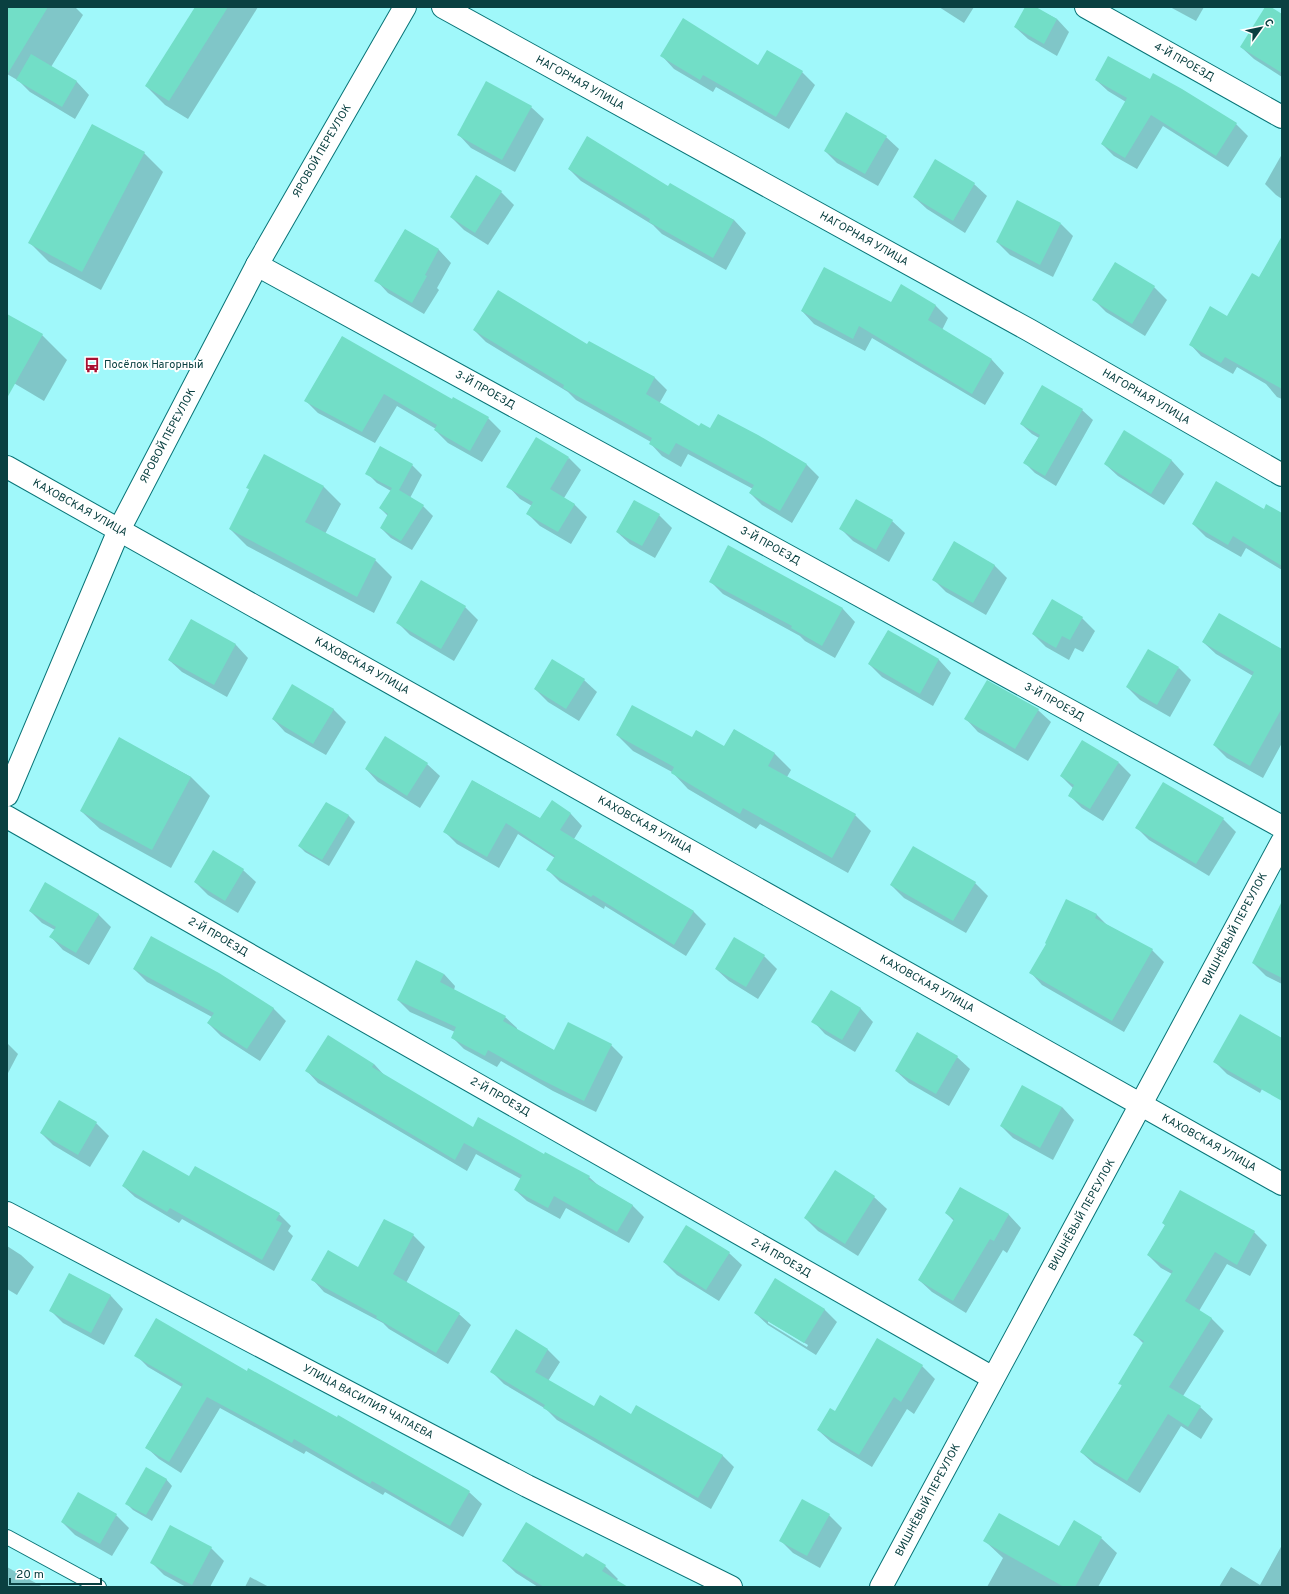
<svg xmlns="http://www.w3.org/2000/svg" width="1289" height="1594" viewBox="0 0 1289 1594" font-family="Overpass,sans-serif">
	<rect width="100%" height="100%" fill="#a0f8fa"/>
	<g fill="#0003" fill-rule="evenodd">
		<path d="M7,7H75L83,15L51,67L77,82L89,95L75,119L30,92L19,81L7,74Z"/>
		<path d="M196,7H258L188,119L165,105L146,86Z"/>
		<path d="M939,7H974L964,23Z"/>
		<path d="M1026,7H1034L1057,19L1069,32L1057,56L1028,39L1015,27Z"/>
		<path d="M1170,7H1204L1196,21Z"/>
		<path d="M1266,7H1269L1282,15V77L1254,59L1241,47Z"/>
		<path d="M662,56L802,72L815,85L789,129L716,87L713,92L674,69Z"/>
		<path d="M1096,80L1236,124L1248,136L1228,167L1163,126L1137,169L1114,156L1102,144L1126,102L1108,91Z"/>
		<path d="M531,107L544,119L515,172L471,148L459,135Z"/>
		<path d="M92,125L144,153L163,172L101,290L49,262L30,243Z"/>
		<path d="M886,137L899,149L878,186L837,163L825,151Z"/>
		<path d="M1282,154V199L1276,195L1265,184Z"/>
		<path d="M569,169L669,187L734,220L746,233L726,270L662,234L653,225L581,181Z"/>
		<path d="M974,184L987,196L965,233L927,209L914,197Z"/>
		<path d="M501,192L514,205L488,245L464,230L451,217Z"/>
		<path d="M1061,224L1073,236L1053,277L1010,255L997,242Z"/>
		<path d="M405,230L439,250L451,263L437,288L439,290L424,314L388,293L376,280Z"/>
		<path d="M1282,238V399L1277,397L1266,384L1237,367L1233,374L1201,356L1190,344L1227,317L1259,278Z"/>
		<path d="M902,286L936,306L948,318L942,330L992,360L1004,373L985,405L872,338L865,351L814,324L802,311L892,303Z"/>
		<path d="M1154,287L1167,300L1145,336L1106,312L1094,300Z"/>
		<path d="M7,315L42,335L67,360L44,401L7,379Z"/>
		<path d="M474,330L587,345L589,342L655,378L667,390L659,404L700,428L758,436L807,465L819,477L792,523L762,505L750,493L753,489L688,454L681,467L662,456L650,443L651,442L576,400L568,392L486,342Z"/>
		<path d="M342,337L452,401L488,418L501,431L482,462L448,443L435,430L436,429L397,406L375,443L318,413L306,401Z"/>
		<path d="M1082,410L1093,420L1056,486L1035,473L1024,462L1039,438L1032,434L1021,424Z"/>
		<path d="M1125,432L1172,461L1184,474L1164,505L1118,476L1105,464Z"/>
		<path d="M569,458L581,470L564,498L574,504L587,517L571,544L540,526L528,514L532,506L520,499L508,486Z"/>
		<path d="M412,465L422,475L410,498L423,506L433,516L412,550L391,538L381,528L388,516L380,508L391,491L377,483L367,473Z"/>
		<path d="M247,487H324L341,504L325,534L375,560L392,577L374,613L247,546L230,529L250,490Z"/>
		<path d="M634,501L659,515L672,528L655,558L630,544L617,532Z"/>
		<path d="M1264,510L1282,514V570L1246,548L1241,557L1206,537L1193,524Z"/>
		<path d="M892,521L905,533L889,562L853,541L840,528Z"/>
		<path d="M729,547L843,609L855,622L835,658L805,641L800,636L723,594L710,581Z"/>
		<path d="M994,565L1007,578L986,615L946,592L933,579Z"/>
		<path d="M465,607L478,620L454,661L410,635L398,623Z"/>
		<path d="M1082,618L1095,631L1083,652L1075,648L1069,660L1046,647L1033,634Z"/>
		<path d="M191,620L236,645L248,658L227,697L182,672L169,660Z"/>
		<path d="M888,631L939,660L951,673L933,706L882,677L869,664Z"/>
		<path d="M1203,642L1282,650V743L1263,778L1227,758L1214,745L1253,676L1216,654Z"/>
		<path d="M1179,668L1191,680L1170,717L1140,700L1127,687Z"/>
		<path d="M584,680L597,692L579,721L548,702L535,689Z"/>
		<path d="M333,709L346,722L326,755L285,732L273,719Z"/>
		<path d="M1038,710L1051,722L1028,761L978,732L966,719Z"/>
		<path d="M734,730L775,754L791,770L787,777L855,815L871,831L848,873L760,824L756,829L688,789L672,772L633,751L617,735L692,739L724,747Z"/>
		<path d="M120,739L191,777L210,796L171,868L100,829L81,811Z"/>
		<path d="M1119,763L1131,775L1103,821L1082,808L1069,795L1073,788L1061,776Z"/>
		<path d="M427,764L440,776L420,808L378,782L366,769Z"/>
		<path d="M473,781L541,819L552,802L571,814L582,826L574,839L694,912L706,924L686,956L605,906L604,909L560,882L548,870L555,858L518,834L499,868L457,844L445,832Z"/>
		<path d="M326,803L349,816L355,822L329,866L305,852L299,846Z"/>
		<path d="M1223,819L1236,832L1209,876L1149,840L1137,828Z"/>
		<path d="M243,870L256,882L238,913L208,895L195,882Z"/>
		<path d="M975,883L988,896L966,933L904,898L891,885Z"/>
		<path d="M1067,901L1097,915L1107,925L1152,950L1164,962L1124,1032L1042,985L1031,973L1047,945Z"/>
		<path d="M30,911L98,914L111,927L89,965L63,950L51,937L55,930L42,923Z"/>
		<path d="M1282,930V984L1266,976L1253,963Z"/>
		<path d="M764,956L777,969L758,999L729,981L716,969Z"/>
		<path d="M134,969L273,1008L286,1021L260,1061L221,1036L208,1023L212,1017L147,982Z"/>
		<path d="M444,974L455,986L454,990L505,1017L517,1028V1030L555,1051L611,1045L623,1057L596,1112L553,1091L501,1061L497,1067L464,1049L452,1037L455,1032L410,1012L398,1000Z"/>
		<path d="M831,991L861,1009L873,1022L855,1052L825,1034L813,1021Z"/>
		<path d="M7,1043L18,1054L7,1075Z"/>
		<path d="M1282,1044V1049L1260,1093L1227,1074L1214,1061Z"/>
		<path d="M957,1057L970,1069L949,1106L909,1083L896,1071Z"/>
		<path d="M374,1064L386,1077L473,1128L544,1155L589,1177L599,1186L632,1205L644,1217L629,1243L566,1208L560,1219L527,1201L515,1190L521,1179L476,1154L467,1171L318,1083L307,1071Z"/>
		<path d="M1062,1107L1074,1120L1053,1160L1013,1138L1001,1126Z"/>
		<path d="M96,1123L109,1136L90,1167L53,1145L41,1133Z"/>
		<path d="M189,1178L279,1214L291,1226L288,1231L293,1236L274,1271L182,1219L179,1223L135,1197L123,1186Z"/>
		<path d="M960,1188L1009,1215L1021,1228L1007,1253L1003,1250L966,1313L932,1292L919,1280L954,1221L946,1213Z"/>
		<path d="M874,1197L887,1209L858,1256L818,1231L805,1218Z"/>
		<path d="M1163,1223L1254,1232L1267,1245L1250,1276L1227,1264L1199,1311L1211,1318L1224,1331L1183,1396L1200,1407L1213,1419L1201,1439L1181,1426L1140,1493L1094,1464L1081,1452L1122,1386L1120,1383L1144,1344L1135,1335L1172,1274L1161,1268L1148,1255L1166,1226Z"/>
		<path d="M413,1235L425,1247L406,1283L459,1314L471,1325L448,1364L389,1329L383,1323L324,1292L313,1280L358,1268Z"/>
		<path d="M7,1246L21,1255L34,1267L17,1295L7,1289Z"/>
		<path d="M729,1253L742,1265L719,1301L677,1275L664,1262Z"/>
		<path d="M70,1274L111,1296L123,1309L104,1345L63,1323L50,1310Z"/>
		<path d="M824,1309L837,1322L816,1355L768,1325L755,1313ZM768,1321L808,1345L807,1347L768,1323Z"/>
		<path d="M516,1331L548,1350L560,1362L548,1381L594,1407L632,1415L722,1455L734,1467L711,1509L557,1420L546,1409L504,1384L492,1372Z"/>
		<path d="M136,1355L247,1372L469,1492L482,1504L463,1537L385,1492L383,1495L306,1451L304,1454L220,1408L181,1473L159,1459L146,1447L182,1387L148,1367Z"/>
		<path d="M922,1366L935,1379L914,1414L907,1409L872,1467L831,1442L818,1430L835,1412Z"/>
		<path d="M166,1479L172,1486L152,1521L133,1510L127,1504Z"/>
		<path d="M116,1515L129,1528L112,1556L75,1535L62,1522Z"/>
		<path d="M829,1515L842,1528L820,1568L793,1553L781,1541Z"/>
		<path d="M1101,1538L1117,1553L1098,1587H987L1003,1558L985,1541L1059,1548Z"/>
		<path d="M1282,1545V1587H1219L1231,1567L1260,1585Z"/>
		<path d="M211,1548L224,1561L210,1587H186L164,1575L151,1562Z"/>
		<path d="M583,1559L605,1566L618,1579L616,1581L626,1587H538L516,1573L503,1561Z"/>
		<path d="M7,1567L43,1587H7Z"/>
		<path d="M250,1577L269,1587H245Z"/>
	</g>
	<g fill="#72dec7">
		<path d="M7,7H48L7,75Z"/>
		<path d="M195,7H228L169,101L145,86Z"/>
		<path d="M1025,7H1036L1057,19L1044,44L1014,27Z"/>
		<path d="M1265,7H1271L1282,14V73L1240,47Z"/>
		<path d="M683,18L758,65L767,50L803,71L776,117L703,75L700,80L660,56Z"/>
		<path d="M31,54L77,81L62,107L16,80Z"/>
		<path d="M1108,56L1150,79L1153,73L1182,89L1237,123L1216,156L1151,115L1125,158L1101,144L1127,98L1095,80Z"/>
		<path d="M486,81L532,106L502,160L457,135Z"/>
		<path d="M846,112L887,136L865,174L824,151Z"/>
		<path d="M92,124L145,152L82,272L28,243Z"/>
		<path d="M587,136L668,186L670,183L734,220L713,258L649,222L650,219L568,169Z"/>
		<path d="M935,159L975,183L953,221L913,197Z"/>
		<path d="M476,175L502,191L475,233L450,217Z"/>
		<path d="M1017,200L1061,223L1040,265L996,242Z"/>
		<path d="M405,229L439,249L425,275L427,276L412,303L374,281Z"/>
		<path d="M1282,236V389L1225,357L1221,363L1189,345L1210,306L1227,316L1252,273L1259,277Z"/>
		<path d="M1115,262L1155,286L1132,324L1092,300Z"/>
		<path d="M824,267L891,302L901,284L936,305L928,320L992,359L972,394L859,326L853,339L801,311Z"/>
		<path d="M498,290L587,344L589,341L655,377L646,394L699,426L701,423L710,428L718,414L758,435L807,464L780,511L749,493L754,485L676,443L669,455L649,444L652,438L563,388L564,385L473,330Z"/>
		<path d="M7,314L43,334L7,398Z"/>
		<path d="M342,336L452,399L453,397L489,417L470,451L434,430L437,425L384,394L362,432L304,401Z"/>
		<path d="M1042,385L1083,409L1045,476L1023,463L1040,435L1020,424Z"/>
		<path d="M1124,430L1172,460L1151,494L1104,464Z"/>
		<path d="M536,437L569,457L550,489L575,504L558,532L526,514L533,502L506,487Z"/>
		<path d="M380,446L413,464L399,490L424,505L401,541L380,528L388,514L379,508L392,488L365,474Z"/>
		<path d="M264,454L324,486L305,522L376,559L357,597L229,529L249,489L246,488Z"/>
		<path d="M1216,481L1264,509L1266,504L1282,513V566L1233,536L1228,545L1192,524Z"/>
		<path d="M856,499L893,520L876,550L839,529Z"/>
		<path d="M634,500L660,514L642,546L616,532Z"/>
		<path d="M954,541L995,565L973,603L932,580Z"/>
		<path d="M728,545L843,608L822,646L791,628L792,626L709,582Z"/>
		<path d="M421,580L466,606L441,649L396,623Z"/>
		<path d="M1052,599L1083,617L1070,640L1062,636L1056,648L1032,634Z"/>
		<path d="M1219,613L1282,649V708L1250,766L1213,745L1254,672L1202,642Z"/>
		<path d="M191,619L236,644L214,685L168,660Z"/>
		<path d="M888,630L939,659L920,694L868,664Z"/>
		<path d="M1148,649L1179,667L1157,705L1126,687Z"/>
		<path d="M552,659L585,679L566,709L534,689Z"/>
		<path d="M987,680L1039,709L1015,749L964,719Z"/>
		<path d="M292,684L334,709L313,744L272,719Z"/>
		<path d="M632,705L692,737L696,730L724,746L734,729L775,753L768,766L856,814L832,858L743,808L740,814L671,773L674,767L616,735Z"/>
		<path d="M385,736L428,763L407,796L365,769Z"/>
		<path d="M119,737L191,777L152,850L80,811Z"/>
		<path d="M1082,740L1119,762L1090,809L1068,796L1074,785L1060,776Z"/>
		<path d="M472,780L540,818L552,800L571,813L560,830L694,911L674,945L593,895L591,897L546,870L555,856L506,823L487,857L443,832Z"/>
		<path d="M1163,782L1224,818L1196,864L1135,828Z"/>
		<path d="M326,802L349,815L322,860L298,846Z"/>
		<path d="M913,846L976,882L953,921L890,885Z"/>
		<path d="M213,850L244,869L225,901L194,882Z"/>
		<path d="M45,882L99,914L76,953L49,937L56,927L29,911Z"/>
		<path d="M1066,899L1097,914L1095,918L1153,949L1112,1021L1029,973L1046,944L1045,943Z"/>
		<path d="M1282,901V978L1252,963Z"/>
		<path d="M151,936L219,973L274,1008L247,1049L207,1023L214,1013L133,969Z"/>
		<path d="M734,937L765,955L746,987L715,969Z"/>
		<path d="M416,960L444,974L440,982L506,1016L503,1021L554,1050L568,1022L612,1044L584,1101L540,1079L488,1050L485,1056L451,1038L456,1027L397,1000Z"/>
		<path d="M831,990L861,1008L842,1040L811,1022Z"/>
		<path d="M1240,1014L1282,1038V1101L1213,1062Z"/>
		<path d="M917,1032L958,1056L936,1094L895,1071Z"/>
		<path d="M328,1035L374,1064L372,1067L473,1127L478,1117L544,1154L545,1152L590,1176L588,1179L633,1205L617,1232L554,1196L548,1208L514,1190L522,1175L464,1143L455,1160L305,1071Z"/>
		<path d="M1022,1085L1062,1107L1040,1148L1000,1126Z"/>
		<path d="M59,1100L97,1122L78,1155L40,1133Z"/>
		<path d="M143,1150L189,1176L195,1166L280,1213L276,1220L282,1223L262,1260L170,1208L167,1212L122,1186Z"/>
		<path d="M835,1170L875,1196L845,1244L804,1218Z"/>
		<path d="M960,1187L1009,1214L994,1241L990,1239L953,1301L918,1280L954,1219L945,1213Z"/>
		<path d="M1180,1190L1255,1231L1237,1265L1215,1252L1185,1301L1212,1318L1169,1387L1201,1406L1188,1427L1168,1414L1127,1481L1080,1452L1122,1385L1118,1384L1144,1341L1133,1335L1173,1271L1147,1255L1165,1225L1162,1223Z"/>
		<path d="M384,1219L414,1234L393,1274L460,1313L436,1353L376,1318L377,1316L311,1280L328,1250L358,1267Z"/>
		<path d="M686,1225L730,1252L706,1290L663,1262Z"/>
		<path d="M69,1273L111,1295L91,1333L49,1311Z"/>
		<path d="M775,1278L825,1309L804,1343L754,1313Z"/>
		<path d="M156,1318L247,1371L248,1368L337,1417L338,1415L470,1491L450,1526L372,1481L370,1484L294,1439L292,1443L207,1397L169,1462L145,1448L183,1384L134,1356Z"/>
		<path d="M516,1329L548,1349L535,1372L594,1406L600,1395L631,1414L636,1405L723,1455L698,1498L543,1408L545,1405L490,1372Z"/>
		<path d="M877,1338L923,1365L901,1402L894,1397L859,1455L817,1430L830,1408L835,1411Z"/>
		<path d="M146,1467L167,1479L146,1515L125,1504Z"/>
		<path d="M78,1492L117,1514L100,1544L61,1522Z"/>
		<path d="M802,1499L830,1514L807,1556L779,1541Z"/>
		<path d="M999,1513L1059,1546L1074,1520L1102,1537L1075,1587H1064L983,1541Z"/>
		<path d="M526,1522L583,1557L586,1553L606,1565L602,1571L628,1587H544L502,1561Z"/>
		<path d="M170,1525L212,1547L192,1585L150,1563Z"/>
	</g>
	<g fill="none" stroke-linecap="round" stroke-linejoin="round">
		<defs>
			<path id="service" d="M7,1537L99,1587"/>
			<g id="minor">
				<path d="M443,7L1029,330L1282,475"/>
				<path d="M1086,7L1282,117"/>
				<path d="M257,265L1282,827"/>
				<path d="M119,530L257,265L405,7"/>
				<path d="M7,817L993,1378"/>
				<path d="M7,1213L527,1486L731,1587"/>
				<path d="M881,1587C1014,1338 1149,1091 1282,842"/>
			</g>
			<g id="secondary">
				<path d="M7,467L1282,1184"/>
				<path d="M7,795L119,530"/>
			</g>
		</defs>
		<use href="#service" stroke="#087477" stroke-width="16"/>
		<use href="#minor" stroke="#087477" stroke-width="24"/>
		<use href="#secondary" stroke="#087477" stroke-width="24"/>
		<use href="#service" stroke="#fff" stroke-width="14"/>
		<use href="#minor" stroke="#fff" stroke-width="22"/>
		<use href="#secondary" stroke="#fff" stroke-width="22"/>
	</g>
	<defs>
		<symbol id="bus-bare" viewBox="-9 -9 18 18"><path d="M-5-6H5V4H4V6H2V4H-2V6H-4V4H-5ZM-3.5-4V0h7V-4ZM-3.5 1.2v1.5H-2V1.2ZM2 1.2v1.5H3.5V1.2Z" fill="#a81032" stroke="#fff" stroke-width="2.5" paint-order="stroke"/></symbol>
	</defs>
	<g fill-rule="evenodd">
		<use href="#bus-bare" x="81" y="354" width="22" height="22"/>
	</g>
	<g text-anchor="middle" dominant-baseline="central" stroke-width="4" stroke-linejoin="round" paint-order="stroke">
		<g font-size="11" fill="#0a4041" stroke="#fff">
			<text transform="translate(1184 62) rotate(29)">4-Й ПРОЕЗД</text>
			<text transform="translate(580 83) rotate(29)">НАГОРНАЯ УЛИЦА</text>
			<text transform="translate(322 151) rotate(-60)">ЯРОВОЙ ПЕРЕУЛОК</text>
			<text transform="translate(864 239) rotate(29)">НАГОРНАЯ УЛИЦА</text>
			<text transform="translate(485 390) rotate(29)">3-Й ПРОЕЗД</text>
			<text transform="translate(1146 397) rotate(30)">НАГОРНАЯ УЛИЦА</text>
			<text transform="translate(168 436) rotate(-62)">ЯРОВОЙ ПЕРЕУЛОК</text>
			<text transform="translate(80 508) rotate(29)">КАХОВСКАЯ УЛИЦА</text>
			<text transform="translate(770 546) rotate(29)">3-Й ПРОЕЗД</text>
			<text transform="translate(362 666) rotate(29)">КАХОВСКАЯ УЛИЦА</text>
			<text transform="translate(1054 702) rotate(29)">3-Й ПРОЕЗД</text>
			<text transform="translate(645 825) rotate(29)">КАХОВСКАЯ УЛИЦА</text>
			<text transform="translate(1235 929) rotate(-62)">ВИШНЁВЫЙ ПЕРЕУЛОК</text>
			<text transform="translate(218 937) rotate(30)">2-Й ПРОЕЗД</text>
			<text transform="translate(927 984) rotate(29)">КАХОВСКАЯ УЛИЦА</text>
			<text transform="translate(500 1097) rotate(30)">2-Й ПРОЕЗД</text>
			<text transform="translate(1209 1143) rotate(29)">КАХОВСКАЯ УЛИЦА</text>
			<text transform="translate(1082 1215) rotate(-61)">ВИШНЁВЫЙ ПЕРЕУЛОК</text>
			<text transform="translate(781 1258) rotate(30)">2-Й ПРОЕЗД</text>
			<text transform="translate(368 1402) rotate(28)">УЛИЦА ВАСИЛИЯ ЧАПАЕВА</text>
			<text transform="translate(928 1500) rotate(-62)">ВИШНЁВЫЙ ПЕРЕУЛОК</text>
		</g>
		<g font-size="11" fill="#0a4041" stroke="#fff" text-anchor="start">
			<text x="104" y="365">Посёлок Нагорный</text>
		</g>
	</g>
	<rect width="1289" height="1594" fill="none" stroke="#0a4041" stroke-width="16"/>
	<g transform="translate(1261 28) rotate(57)" stroke="#ffffff" stroke-width="3" paint-order="stroke">
	<path d="M0-3L7 15L0 10L-7 15Z" fill="#0a4041"/>
	<text y="-6" font-size="11" font-weight="bold" text-anchor="middle" fill="#0a4041">С</text>
	</g>
	<path d="M10 1578v6h91v-6" fill="none" stroke="#0a4041" stroke-width="2"/>
	<text x="16" y="1578" font-size="12" fill="#0a4041" stroke="#ffffff" stroke-width="3" paint-order="stroke">20 m</text>
</svg>
